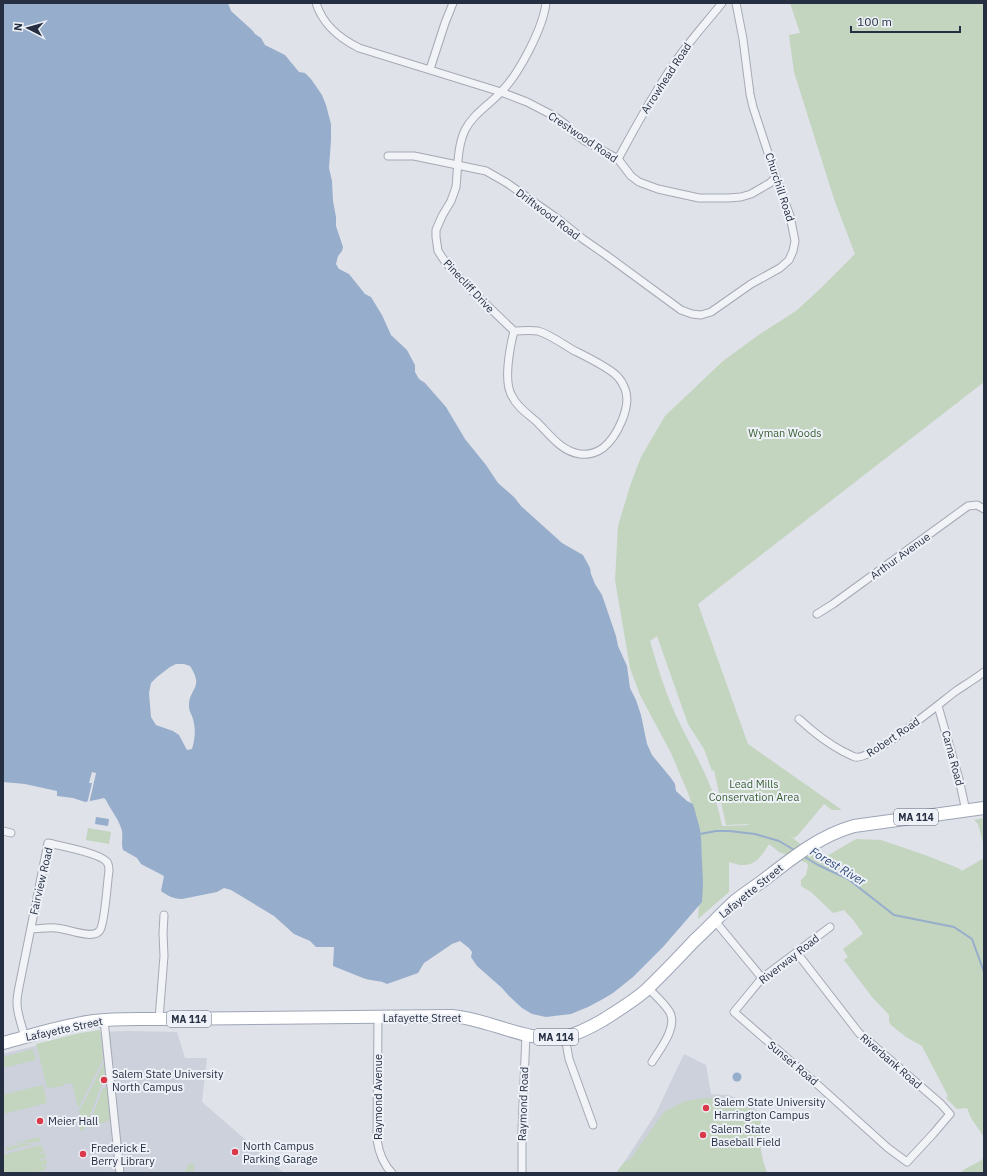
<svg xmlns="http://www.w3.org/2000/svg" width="987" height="1176" viewBox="0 0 987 1176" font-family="'IBM Plex Sans',sans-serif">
	<rect width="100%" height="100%" fill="#dfe2e9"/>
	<g fill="#ccd1db">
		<path d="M128,1031L177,1032L185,1058H207L202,1102L284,1173H3V1054L70,1037L97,1032Z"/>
		<path d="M684,1054L706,1065L711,1094L728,1095L747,1102L761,1114L760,1145L763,1161L767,1173H616L625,1161L655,1115Z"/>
	</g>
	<g fill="#c3d4bf" fill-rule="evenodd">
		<path d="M790,3H984V382L698,604L748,744L842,810H832L824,804L798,835L794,838L788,834L820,860L856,839L881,840L925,855L958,868L962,871L984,858V1137L971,1118L967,1108L957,1109L946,1098L948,1096L922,1046L906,1037L891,1025L889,1021V1015L872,997L844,960L848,957L843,949L863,934L854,921L844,910L833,913L811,892L801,886V880L806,875L808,866L807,863L779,852L769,844C758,862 751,870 729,862V892L698,919L702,866L700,829L688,793L671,753L640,695L630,668L615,580L618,526L631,483L641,457L665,416L723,361L760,334L796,311L821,288L855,254L834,199L794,72L789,35L800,33ZM657,636L688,724L704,749L712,771L714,770L726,825L746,824L750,825L722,826C715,784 691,749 674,711C664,688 657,665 650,641Z"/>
		<path d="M984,818V846L978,824L974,820Z"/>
		<path d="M88,828L111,832L109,844L86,840Z"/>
		<path d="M100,1030L103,1060L78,1108L72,1083L63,1084L64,1086L47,1088L36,1044L80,1033Z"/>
		<path d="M33,1049L36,1060L3,1068V1057Z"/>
		<path d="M104,1063L105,1076L85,1129L80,1131L79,1127L83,1125L79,1111Z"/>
		<path d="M43,1085L47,1103L3,1114V1095Z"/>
		<path d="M103,1088H107L110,1120L88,1128Z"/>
		<path d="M706,1098L730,1099L761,1114L760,1145L763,1161L767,1173H616L625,1161H629L664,1112L685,1101Z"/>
		<path d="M39,1137L41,1142L21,1143L5,1146Z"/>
		<path d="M23,1144H33L6,1151L5,1148Z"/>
		<path d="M41,1145L44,1151L39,1153V1154L45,1153L46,1158L40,1159L41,1161L47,1159V1164L42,1166V1167L47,1166L45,1170L33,1173H3V1155Z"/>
		<path d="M984,1158V1173H960C967,1166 976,1165 984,1158Z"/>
		<path d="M193,1163L194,1164V1171L185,1172L188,1164Z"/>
	</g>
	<g fill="#97adcc" fill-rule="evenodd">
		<path d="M3,3H228L231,11L252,30L255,34L261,38L265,45L285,55L299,72L305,73L311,79L322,95L326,105L331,124V140L329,168L332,181L333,201L336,217V226L343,247L342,251L338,256L336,264L339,269L349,274L365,294L371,297L382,315L391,335L407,350L415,365V372L419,379L425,383L446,407L465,439L486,465L498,483L514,497L521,506L562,543L583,555L590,568L591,574L595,584L602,595L616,636L618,646L627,666L630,688L636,700L641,715L647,744L652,755L671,778L675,784L676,791L687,801L693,804L700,829L701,838L703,884L702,902L663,947L633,977L613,993L603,999L588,1007L571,1014L546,1017L532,1014L522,1008L509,996L502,988L477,966L471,957L472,952L469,948L460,941L452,944L424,963L418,973L387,984C380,980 371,981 363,978C353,974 343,970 333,966L334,947H316L310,941L294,934L274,916L231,890L224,888L217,892L182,899C174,899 168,896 161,891L164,876L141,864L137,858L123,850C121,843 123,837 122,831C119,819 111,811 106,800L104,798L100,799L85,802L73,798L57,796V791L25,784L3,782ZM176,664H184L190,666C205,689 188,688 189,707C189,711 192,715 193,719C196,729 195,740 192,749L187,750L179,735L173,731L156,725L151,717L149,693L151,683L157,677L170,667Z"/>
		<path d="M96,817L109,819L108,826L95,824Z"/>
		<circle cx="737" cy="1077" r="4.5"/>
	</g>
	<path fill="#dfe2e9" d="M92,772L96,773L89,804H87L92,783H89Z"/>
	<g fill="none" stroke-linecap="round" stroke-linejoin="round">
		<g stroke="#97adcc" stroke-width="2">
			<path d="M700,834L716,831H729L755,834L779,841L796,851"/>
			<path d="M803,856L818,865L848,879L894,915L954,927L972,939L984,972"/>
		</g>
		<defs>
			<g id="street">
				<path d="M316,3C323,25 339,38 359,48L501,92L527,102L554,116L565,124L574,133L585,141L618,159L631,176L639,182L658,189L699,198H728L741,197L751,194L770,183L776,177"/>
				<path d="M430,69L445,23L453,3"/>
				<path d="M388,156H414L486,171L507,183L558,219L583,239L606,255L681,310L692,314L701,315L711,312L751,284L780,268L789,260L793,251L795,241L790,216L775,174L753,107L750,94L743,39L736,3"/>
				<path d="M618,159C636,126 654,92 676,61C690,40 707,22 722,3"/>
				<path d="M514,331C510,347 503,382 512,396C517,407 528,414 537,422C549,434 562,452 580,454C588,455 596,453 603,448C617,437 632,406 625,389C623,384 620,379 617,376C608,367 585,356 573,350C563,344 549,334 538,331C530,330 521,331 514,331L470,289L446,263L438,251L436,237V230L442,216L451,201L456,187C458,168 457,147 465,130C473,114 489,105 501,92C519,74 543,28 546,3"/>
				<path d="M817,614L833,604L968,506L977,505L984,509"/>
				<path d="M938,706L959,779L966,811"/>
				<path d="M799,719C813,732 827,743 844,752C847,753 851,756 855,757C871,761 940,703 956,691C965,685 975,679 984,672"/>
				<path d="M3,831L11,833"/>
				<path d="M715,921L762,978"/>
				<path d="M797,953L859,1033L941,1104L950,1114L933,1134L907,1162L888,1148L818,1085L734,1012L762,978L830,927"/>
				<path d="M648,988C655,995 664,1003 669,1011C679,1026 660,1049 652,1062"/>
				<path d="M378,1017L377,1140C379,1153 383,1164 392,1173"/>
				<path d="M159,1019L164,956L163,933L164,915"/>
				<path d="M104,1020L120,1173"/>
				<path d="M25,1037C22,1026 17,1014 17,1003C17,997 18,992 19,987L48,843C61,846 100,853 107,862C109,865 109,868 109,871C107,883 105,923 100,930C94,941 66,928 56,928C47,927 39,929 31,929"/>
				<path d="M565,1037L569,1059L593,1125"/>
				<path d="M522,1173V1130L526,1034"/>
			</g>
			<path id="primary" d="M3,1043C33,1035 63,1025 94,1021C116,1018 137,1019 159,1019L452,1016C490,1019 526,1043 564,1037C578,1034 591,1027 603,1020C617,1011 632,1002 645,991C662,975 678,958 694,941C708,928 721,914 735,901C746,892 758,885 769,876C796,855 822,835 854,826L984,808"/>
		</defs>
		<use href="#street" stroke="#a4a9b4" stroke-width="9"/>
		<use href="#primary" stroke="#9da5b6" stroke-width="14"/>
		<use href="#street" stroke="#f2f3f7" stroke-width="7"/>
		<use href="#primary" stroke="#fff" stroke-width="12"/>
	</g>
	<g fill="#d93948" stroke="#eef1f7" stroke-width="1.5">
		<circle cx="104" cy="1080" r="4"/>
		<circle cx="706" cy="1108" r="4"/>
		<circle cx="40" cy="1121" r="4"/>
		<circle cx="703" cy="1135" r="4"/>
		<circle cx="235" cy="1152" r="4"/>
		<circle cx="83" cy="1154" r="4"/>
	</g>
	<g text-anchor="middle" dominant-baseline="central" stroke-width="4" stroke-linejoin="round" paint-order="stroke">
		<g fill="#eef1f7" stroke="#626978" stroke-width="1">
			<rect x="894" y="809" width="44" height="16" rx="3"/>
			<rect x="167" y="1011" width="44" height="16" rx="3"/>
			<rect x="534" y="1029" width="44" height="16" rx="3"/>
		</g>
		<g font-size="10" font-weight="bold" fill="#262f42">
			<text x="916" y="817">MA 114</text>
			<text x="189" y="1019">MA 114</text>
			<text x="556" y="1037">MA 114</text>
		</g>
		<g font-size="11" fill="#262f42" stroke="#eef1f7">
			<text transform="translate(666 78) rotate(-57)">Arrowhead Road</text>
			<text transform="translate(583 137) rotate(34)">Crestwood Road</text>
			<text transform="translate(780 187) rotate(72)">Churchill Road</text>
			<text transform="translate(548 214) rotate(37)">Driftwood Road</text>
			<text transform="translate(469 286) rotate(47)">Pinecliff Drive</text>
			<text transform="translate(900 556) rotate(-36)">Arthur Avenue</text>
			<text transform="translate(893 737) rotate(-34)">Robert Road</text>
			<text transform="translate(953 758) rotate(75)">Carna Road</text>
			<text transform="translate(41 881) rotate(-77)">Fairview Road</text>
			<text transform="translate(751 891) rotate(-39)">Lafayette Street</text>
			<text transform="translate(789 959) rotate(-38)">Riverway Road</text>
			<text x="422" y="1018">Lafayette Street</text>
			<text transform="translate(64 1029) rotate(-12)">Lafayette Street</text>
			<text transform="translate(891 1061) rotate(41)">Riverbank Road</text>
			<text transform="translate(793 1063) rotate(40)">Sunset Road</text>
			<text transform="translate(378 1097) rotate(-90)">Raymond Avenue</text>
			<text transform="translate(523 1104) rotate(-88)">Raymond Road</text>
		</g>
		<g font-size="11" fill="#385f32" stroke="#eef1f7">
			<text x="785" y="433">Wyman Woods</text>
			<text x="754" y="784">Lead Mills<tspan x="754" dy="13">Conservation Area</tspan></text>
		</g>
		<g font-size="11" fill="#262f42" stroke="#eef1f7" text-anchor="start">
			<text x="112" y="1074">Salem State University<tspan x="112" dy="13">North Campus</tspan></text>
			<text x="714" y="1102">Salem State University<tspan x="714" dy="13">Harrington Campus</tspan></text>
			<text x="48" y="1121">Meier Hall</text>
			<text x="711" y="1129">Salem State<tspan x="711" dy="13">Baseball Field</tspan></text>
			<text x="243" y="1146">North Campus<tspan x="243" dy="13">Parking Garage</tspan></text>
			<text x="91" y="1148">Frederick E.<tspan x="91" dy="13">Berry Library</tspan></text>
		</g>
		<g font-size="12" font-style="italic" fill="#2d4a79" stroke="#eef1f7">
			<text transform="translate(838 866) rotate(31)">Forest River</text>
		</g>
	</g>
	<rect width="987" height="1176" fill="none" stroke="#262f42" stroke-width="8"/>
	<g transform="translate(28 28) rotate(276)" stroke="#eef1f7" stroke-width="3" paint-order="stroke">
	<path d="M0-3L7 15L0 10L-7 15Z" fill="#262f42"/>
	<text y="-6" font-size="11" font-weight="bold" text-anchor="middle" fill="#262f42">N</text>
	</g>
	<path d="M851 26v6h109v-6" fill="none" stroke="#262f42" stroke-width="2"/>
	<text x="857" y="26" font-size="12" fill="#262f42" stroke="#eef1f7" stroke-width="3" paint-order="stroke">100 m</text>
</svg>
